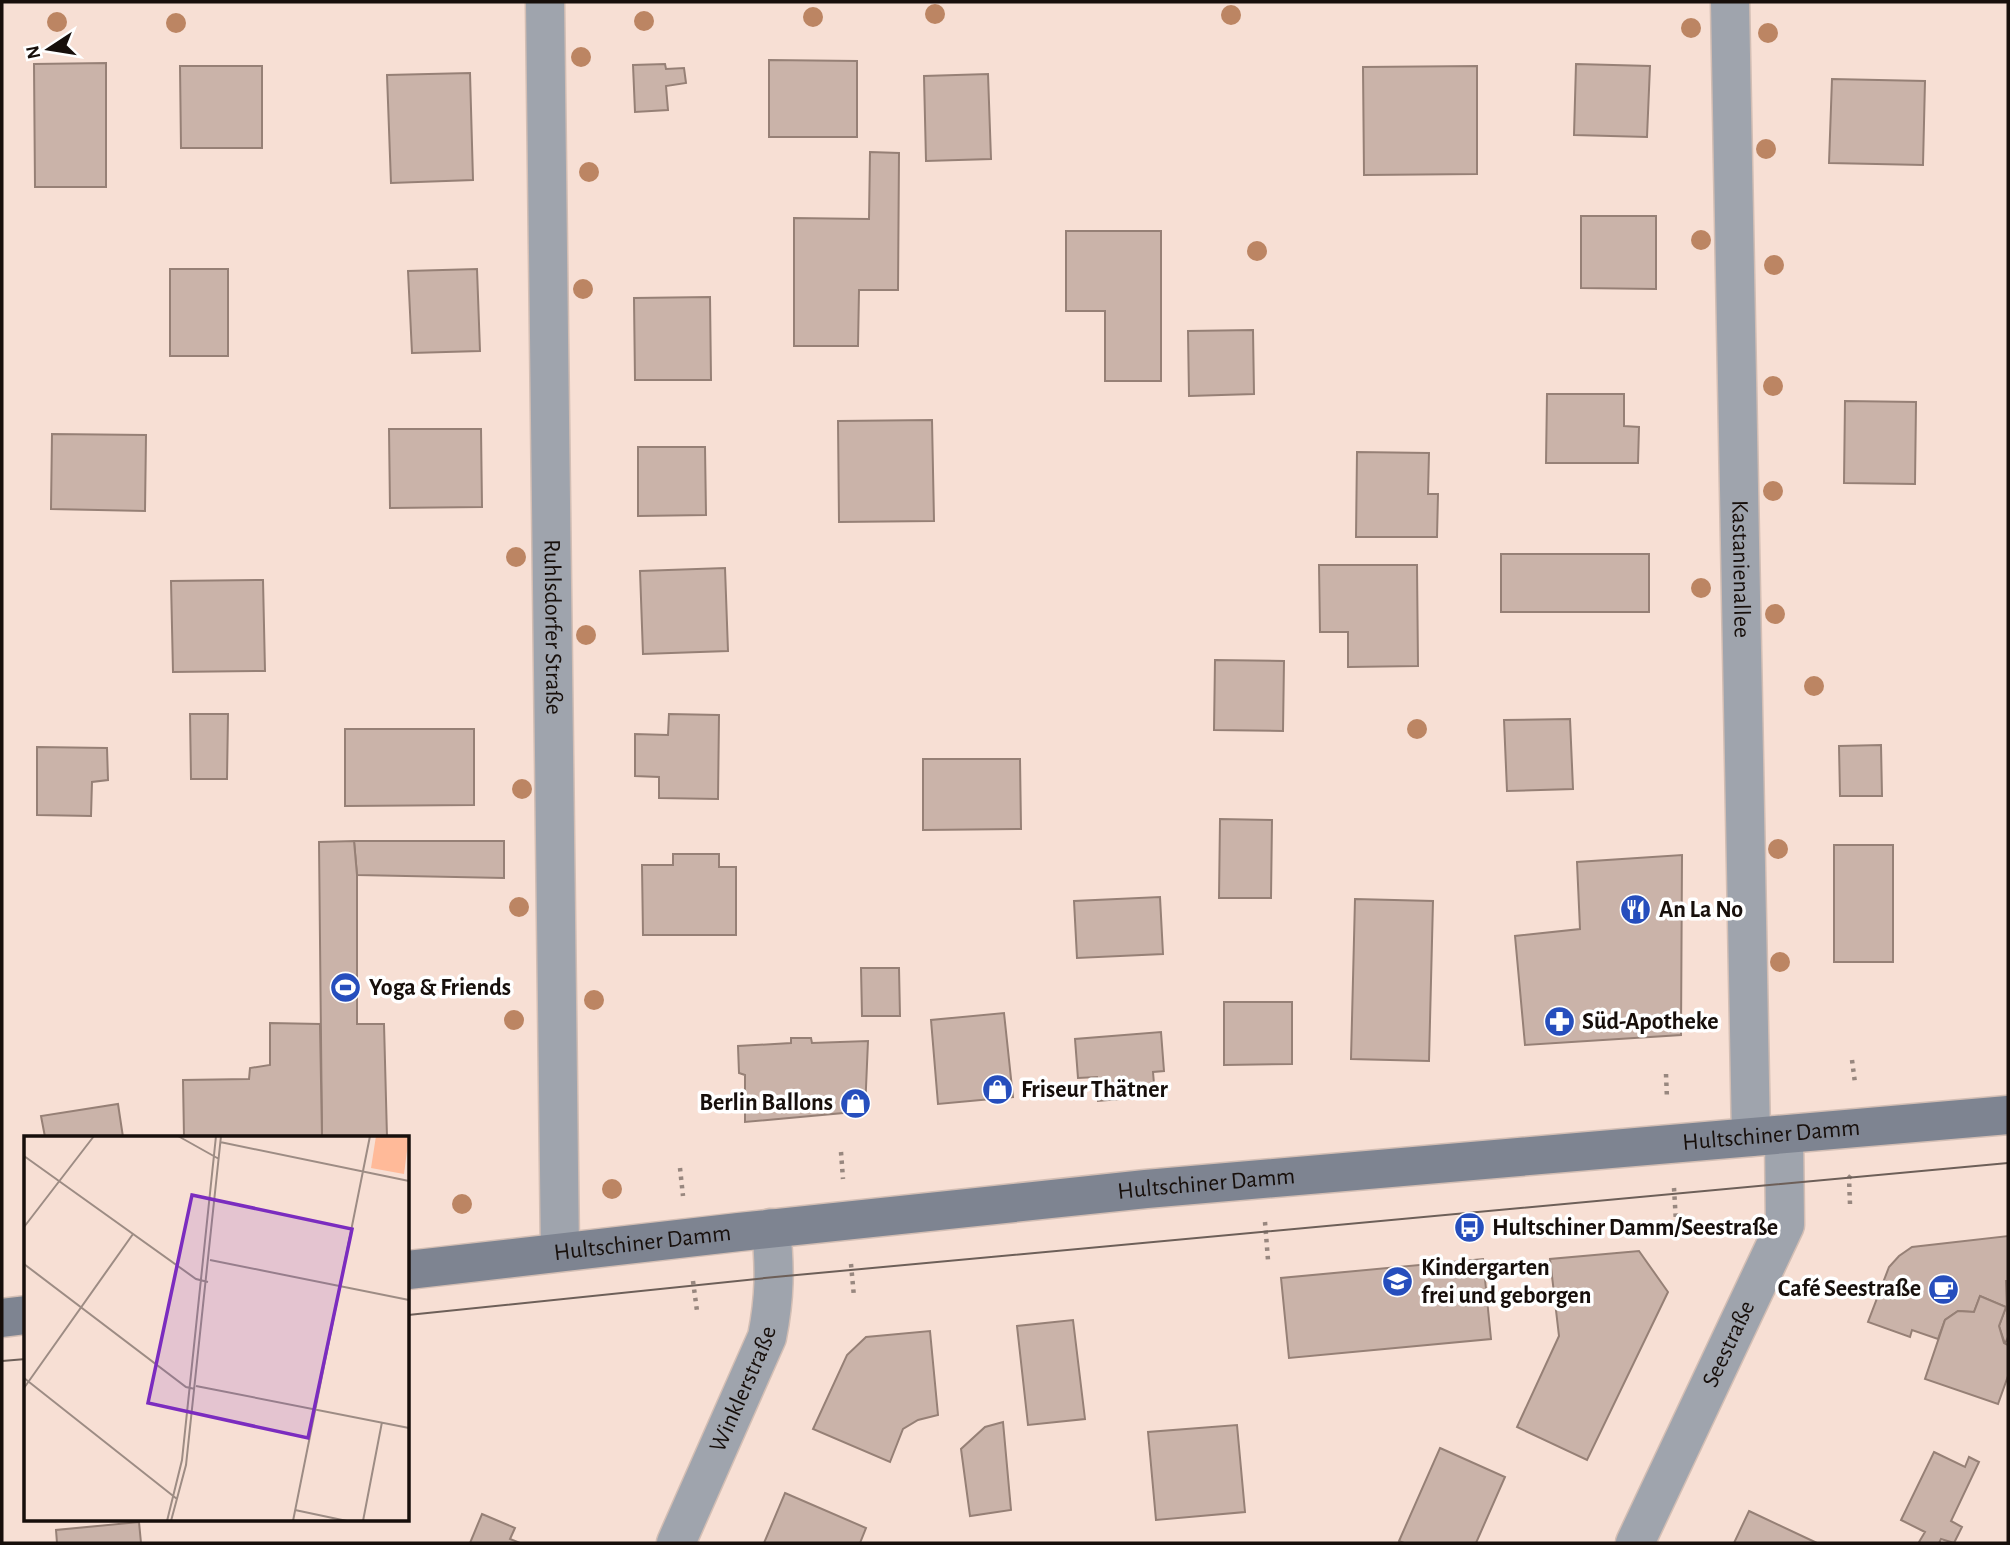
<svg xmlns="http://www.w3.org/2000/svg" width="2010" height="1545" viewBox="0 0 2010 1545" font-family="'Alegreya Sans',sans-serif">
	<rect width="100%" height="100%" fill="#f7dfd4"/>
	<g fill="#cab3a9" stroke="#968076" stroke-width="2">
		<path d="M769,60L857,61V137H769Z"/>
		<path d="M106,63V187H35L34,64Z"/>
		<path d="M665,64L666,69L684,68L686,83L666,86L668,110L635,112L633,65Z"/>
		<path d="M1576,64L1650,66L1647,137L1574,135Z"/>
		<path d="M180,66H262V148H181Z"/>
		<path d="M1477,66V174L1364,175L1363,67Z"/>
		<path d="M470,73L473,180L391,183L387,75Z"/>
		<path d="M988,74L991,159L926,161L924,76Z"/>
		<path d="M1832,79L1925,81L1923,165L1829,163Z"/>
		<path d="M870,152L899,153L898,290H859L858,346H794V218L869,219Z"/>
		<path d="M1581,216H1656V289L1581,288Z"/>
		<path d="M1066,231H1161V381H1105V311H1066Z"/>
		<rect x="170" y="269" width="58" height="87"/>
		<path d="M477,269L480,351L412,353L408,271Z"/>
		<path d="M710,297L711,380H635L634,298Z"/>
		<path d="M1253,330L1254,394L1189,396L1188,331Z"/>
		<path d="M1547,394H1624V426L1639,427L1638,463H1546Z"/>
		<path d="M1845,401L1916,402L1915,484L1844,483Z"/>
		<path d="M932,420L934,521L839,522L838,421Z"/>
		<path d="M389,429H481L482,507L390,508Z"/>
		<path d="M52,434L146,435L145,511L51,509Z"/>
		<path d="M638,447H705L706,515L638,516Z"/>
		<path d="M1357,452L1429,453L1428,494H1438L1437,537H1356Z"/>
		<rect x="1501" y="554" width="148" height="58"/>
		<path d="M1319,565H1417L1418,666L1348,667V632H1320Z"/>
		<path d="M725,568L728,651L643,654L640,571Z"/>
		<path d="M263,580L265,671L173,672L171,581Z"/>
		<path d="M1215,660L1284,661L1283,731L1214,730Z"/>
		<path d="M190,714H228L227,779H191Z"/>
		<path d="M669,714L719,715L718,799L659,798V777L635,776V734L668,735Z"/>
		<path d="M1570,719L1573,789L1507,791L1504,720Z"/>
		<path d="M345,729H474V805L345,806Z"/>
		<path d="M1881,745L1882,796H1840L1839,746Z"/>
		<path d="M37,747L107,748L108,780L92,782L91,816L37,815Z"/>
		<path d="M923,759H1020L1021,829L923,830Z"/>
		<path d="M1220,819L1272,820L1271,898H1219Z"/>
		<path d="M354,841H504V878L357,875Z"/>
		<path d="M354,841L357,875V1024H384L387,1137H322L319,842Z"/>
		<rect x="1834" y="845" width="59" height="117"/>
		<path d="M673,854H719V867H736V935H643L642,865H673Z"/>
		<path d="M1682,855L1681,1035L1525,1045L1515,936L1580,929L1577,862Z"/>
		<path d="M1160,897L1163,954L1077,958L1074,901Z"/>
		<path d="M1355,899L1433,901L1429,1061L1351,1059Z"/>
		<path d="M861,968H899L900,1016H862Z"/>
		<path d="M1224,1002H1292V1064L1224,1065Z"/>
		<path d="M1004,1013L1013,1097L938,1104L931,1020Z"/>
		<path d="M270,1023L320,1024L322,1137H184L183,1080L249,1079L250,1068L270,1065Z"/>
		<path d="M1161,1032L1164,1071L1153,1072L1155,1096L1098,1101L1097,1077L1078,1078L1075,1039Z"/>
		<path d="M791,1038H811L812,1043L868,1041L865,1111L745,1122V1075L739,1073L738,1046L791,1043Z"/>
		<path d="M118,1104L123,1137H45L41,1116Z"/>
		<path d="M2008,1236V1281H2006L2008,1337L2005,1344L1999,1326L2006,1307L1980,1296L1974,1312L1958,1311L1945,1320L1938,1339L1912,1330L1910,1337L1868,1322L1889,1267L1899,1256L1912,1247Z"/>
		<path d="M1639,1251L1668,1292L1587,1460L1517,1427L1559,1336L1550,1259Z"/>
		<path d="M1483,1259L1491,1339L1289,1358L1281,1278Z"/>
		<path d="M1980,1296L2006,1307L1999,1326L2004,1343L2008,1345V1376L1998,1404L1925,1379L1945,1320L1958,1311L1974,1312Z"/>
		<path d="M1073,1320L1085,1419L1028,1425L1017,1326Z"/>
		<path d="M930,1331L938,1415L918,1420L903,1429L890,1462L813,1429L847,1355L866,1337Z"/>
		<path d="M1003,1422L1011,1510L970,1516L961,1449L985,1427Z"/>
		<path d="M1237,1425L1245,1512L1156,1520L1148,1432Z"/>
		<path d="M1440,1448L1505,1477L1476,1543H1404L1399,1541Z"/>
		<path d="M1934,1452L1965,1467L1969,1457L1979,1462L1951,1521L1962,1527L1954,1543L1941,1539L1939,1543H1921L1919,1542L1925,1532L1901,1520Z"/>
		<path d="M785,1493L866,1528L860,1543H764Z"/>
		<path d="M1749,1511L1817,1543H1734Z"/>
		<path d="M482,1514L515,1528L510,1539L520,1543H470Z"/>
		<path d="M139,1522L141,1543H57L56,1530Z"/>
	</g>
	<g fill="none" stroke-linecap="round" stroke-linejoin="round">
		<defs>
			<g id="minor">
				<path id="s1" d="M545,2L560,1252"/>
				<path id="s2" d="M1730,2L1751,1137"/>
				<path id="s3" d="M676,1543L767,1337C775,1297 775,1269 771,1228"/>
				<path id="s4" d="M1635,1543L1785,1225L1784,1135"/>
			</g>
			<g id="secondary">
				<path id="s5" d="M408,1270L739,1232L1146,1189L2008,1115"/>
				<path d="M2,1318L26,1315"/>
			</g>
		</defs>
		<use href="#minor" stroke="#d3beb4" stroke-width="41"/>
		<use href="#secondary" stroke="#d3beb4" stroke-width="41"/>
		<g stroke="#98877f" stroke-width="4.5" stroke-dasharray="3.5 5" stroke-linecap="butt">
			<path d="M1852,1060L1855,1083"/>
			<path d="M1666,1074L1667,1099"/>
			<path d="M841,1152L843,1179"/>
			<path d="M680,1168L683,1196"/>
			<path d="M1674,1188L1676,1222"/>
			<path d="M1850,1204L1849,1178L1853,1173"/>
			<path d="M1265,1222L1268,1260"/>
			<path d="M851,1264L854,1297"/>
			<path d="M693,1281L697,1311"/>
		</g>
		<use href="#minor" stroke="#9fa4ad" stroke-width="38"/>
		<use href="#secondary" stroke="#7e8491" stroke-width="38"/>
		<g stroke="#6d5f58" stroke-width="2">
			<path d="M408,1315L775,1277L2008,1163"/>
			<path d="M2,1361L26,1359"/>
		</g>
	</g>
	<g fill="#bc8563">
		<circle cx="935" cy="14" r="10"/>
		<circle cx="1231" cy="15" r="10"/>
		<circle cx="813" cy="17" r="10"/>
		<circle cx="644" cy="21" r="10"/>
		<circle cx="57" cy="22" r="10"/>
		<circle cx="176" cy="23" r="10"/>
		<circle cx="1691" cy="28" r="10"/>
		<circle cx="1768" cy="33" r="10"/>
		<circle cx="581" cy="57" r="10"/>
		<circle cx="1766" cy="149" r="10"/>
		<circle cx="589" cy="172" r="10"/>
		<circle cx="1701" cy="240" r="10"/>
		<circle cx="1257" cy="251" r="10"/>
		<circle cx="1774" cy="265" r="10"/>
		<circle cx="583" cy="289" r="10"/>
		<circle cx="1773" cy="386" r="10"/>
		<circle cx="1773" cy="491" r="10"/>
		<circle cx="516" cy="557" r="10"/>
		<circle cx="1701" cy="588" r="10"/>
		<circle cx="1775" cy="614" r="10"/>
		<circle cx="586" cy="635" r="10"/>
		<circle cx="1814" cy="686" r="10"/>
		<circle cx="1417" cy="729" r="10"/>
		<circle cx="522" cy="789" r="10"/>
		<circle cx="1778" cy="849" r="10"/>
		<circle cx="519" cy="907" r="10"/>
		<circle cx="1780" cy="962" r="10"/>
		<circle cx="594" cy="1000" r="10"/>
		<circle cx="514" cy="1020" r="10"/>
		<circle cx="612" cy="1189" r="10"/>
		<circle cx="462" cy="1204" r="10"/>
	</g>
	<defs>
		<symbol id="restaurant-disc" viewBox="-11 -11 22 22"><circle r="9.5" fill="#264ebd" stroke="#fff"/><path d="M-5-6h1v4h1v-4h1v4h1v-4h1v5L-1.5 .5V6h-2V.5L-5-1ZM5-6V6H3V1.5H1.5Q1.5-4 5-6Z" fill="#fff"/></symbol>
		<symbol id="stadium-disc" viewBox="-11 -11 22 22"><circle r="9.5" fill="#264ebd" stroke="#fff"/><path d="M0-5a6.5 5 0 1 0 0 10a6.5 5 0 1 0 0-10ZM-3.5-1.8h7v3.6h-7Z" fill="#fff"/></symbol>
		<symbol id="pharmacy-disc" viewBox="-11 -11 22 22"><circle r="9.5" fill="#264ebd" stroke="#fff"/><path d="M-2-6h4v4h4v4h-4v4h-4v-4h-4v-4h4Z" fill="#fff"/></symbol>
		<symbol id="shop-disc" viewBox="-11 -11 22 22"><circle r="9.5" fill="#264ebd" stroke="#fff"/><path d="M-5-2.5h2.3a2.7 3.5 0 0 1 5.4 0H5L5.5 6h-11ZM-1.5-2.5h3a1.5 2.3 0 0 0-3 0Z" fill="#fff"/></symbol>
		<symbol id="bus-disc" viewBox="-11 -11 22 22"><circle r="9.5" fill="#264ebd" stroke="#fff"/><path d="M-5-6H5V4H4V6H2V4H-2V6H-4V4H-5ZM-3.5-4V0h7V-4ZM-3.5 1.2v1.5H-2V1.2ZM2 1.2v1.5H3.5V1.2Z" fill="#fff"/></symbol>
		<symbol id="school-disc" viewBox="-11 -11 22 22"><circle r="9.5" fill="#264ebd" stroke="#fff"/><path d="M0-5L7-2L0 1L-7-2ZM-4 1L0 2.5L4 1V4Q0 6-4 4Z" fill="#fff"/></symbol>
		<symbol id="cafe-disc" viewBox="-11 -11 22 22"><circle r="9.5" fill="#264ebd" stroke="#fff"/><path d="M-5.5-4.5H6V0H3Q3 3.5 0 3.5H-2.5Q-5.5 3.5-5.5 0ZM3-3.2v2h1.7v-2ZM-6 4.5H4V6H-6Z" fill="#fff"/></symbol>
	</defs>
	<g fill-rule="evenodd">
		<use href="#restaurant-disc" x="1618" y="892" width="35" height="35"/>
		<use href="#stadium-disc" x="328" y="970" width="35" height="35"/>
		<use href="#pharmacy-disc" x="1542" y="1004" width="35" height="35"/>
		<use href="#shop-disc" x="980" y="1072" width="35" height="35"/>
		<use href="#shop-disc" x="838" y="1086" width="35" height="35"/>
		<use href="#bus-disc" x="1452" y="1210" width="35" height="35"/>
		<use href="#school-disc" x="1380" y="1264" width="35" height="35"/>
		<use href="#cafe-disc" x="1926" y="1272" width="35" height="35"/>
	</g>
	<g text-anchor="middle" dominant-baseline="central" stroke-width="7" stroke-linejoin="round" paint-order="stroke">
		<g font-size="24" fill="#170f0b" stroke="#fff">
			<text stroke="none"><textPath href="#s2" startOffset="567">Kastanienallee</textPath></text>
			<text stroke="none"><textPath href="#s1" startOffset="625">Ruhlsdorfer Straße</textPath></text>
			<text stroke="none"><textPath href="#s5" startOffset="1370">Hultschiner Damm</textPath></text>
			<text stroke="none"><textPath href="#s5" startOffset="803">Hultschiner Damm</textPath></text>
			<text stroke="none"><textPath href="#s5" startOffset="236">Hultschiner Damm</textPath></text>
			<text stroke="none"><textPath href="#s4" startOffset="220">Seestraße</textPath></text>
			<text stroke="none"><textPath href="#s3" startOffset="168">Winklerstraße</textPath></text>
		</g>
		<g font-size="24" font-weight="bold" fill="#170f0b" stroke="#fff" text-anchor="start">
			<text x="1659" y="910">An La No</text>
			<text x="369" y="988">Yoga &amp; Friends</text>
			<text x="1582" y="1022">Süd-Apotheke</text>
			<text x="1021" y="1090">Friseur Thätner</text>
			<text x="833" y="1103" text-anchor="end">Berlin Ballons</text>
			<text x="1492" y="1228">Hultschiner Damm/Seestraße</text>
			<text x="1421" y="1268">Kindergarten<tspan x="1421" dy="28">frei und geborgen</tspan></text>
			<text x="1921" y="1289" text-anchor="end">Café Seestraße</text>
		</g>
	</g>
	<g transform="translate(24 1136)">
		<rect width="385" height="385" fill="#f7dfd4"/>
		<path d="M352,0H385L380,38L347,32Z" fill="#ffba99"/>
		<path fill="none" stroke="#9d8c84" stroke-width="2" d="M154,0L195,23M196,6L385,45M0,20L172,143L184,146M0,91L70,0M186,124L385,164M0,128L162,251L171,253M0,242L153,363M172,250L385,292M0,252L109,98M271,374L323,385M143,385L158,324L192,0M147,385L162,329L197,0M269,385L346,0M339,385L358,286"/>
		<path fill="#7b2cbf" fill-opacity="0.15" stroke="#7b2cbf" stroke-width="3.5" d="M168,59L328,93L284,302L124,267Z"/>
		<rect width="385" height="385" fill="none" stroke="#170f0b" stroke-width="3.5"/>
	</g>
	<rect width="2010" height="1545" fill="none" stroke="#170f0b" stroke-width="7"/>
	<g transform="translate(49 49) rotate(258)" stroke="#ffffff" stroke-width="5" paint-order="stroke">
	<path d="M0-5L12 26L0 18L-12 26Z" fill="#170f0b"/>
	<text y="-10" font-size="19" font-weight="bold" text-anchor="middle" fill="#170f0b">N</text>
	</g>
</svg>
